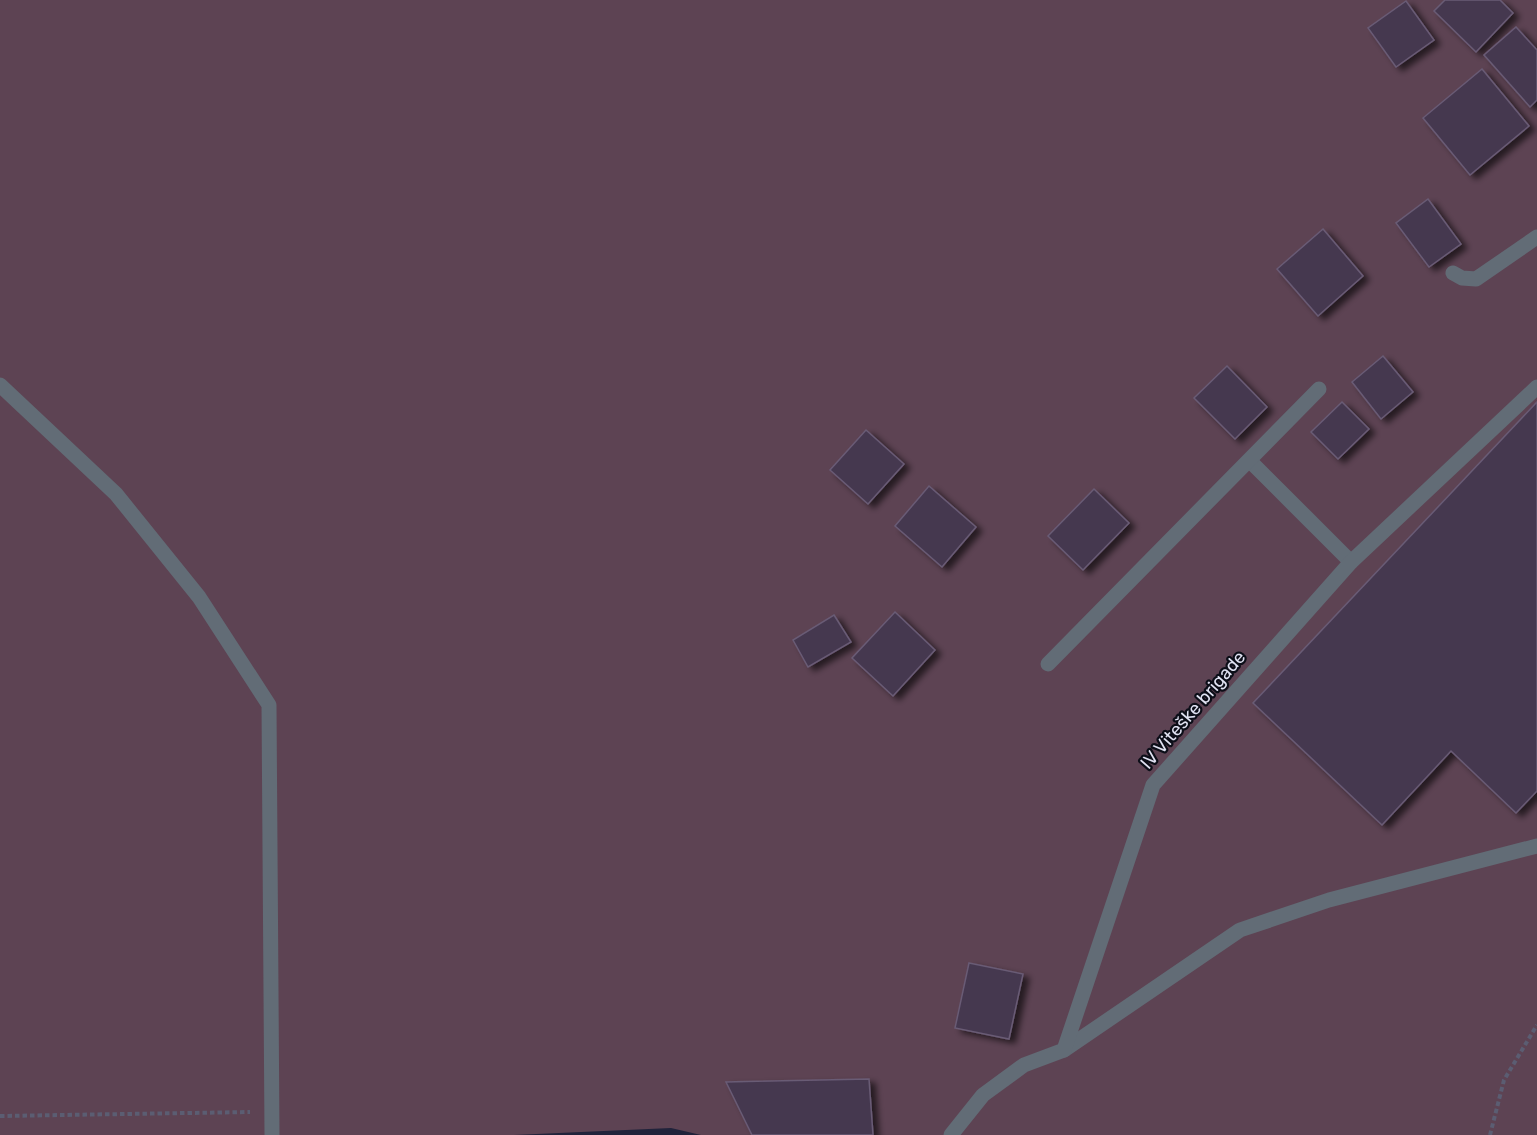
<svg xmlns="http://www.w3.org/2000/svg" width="1537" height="1135" viewBox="0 0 1537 1135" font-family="Rubik,sans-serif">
	<defs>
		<filter id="shadow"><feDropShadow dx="6" dy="4" stdDeviation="3" flood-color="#0009"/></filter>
	</defs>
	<rect width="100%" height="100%" fill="#21233b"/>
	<path fill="#5d4353" d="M0,0H1537V1135H701L671,1128L514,1135H0Z"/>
	<g fill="#453850" stroke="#695b75" stroke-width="1.5" filter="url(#shadow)">
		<path d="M1445,0H1500L1513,13L1476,52L1434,11Z"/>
		<path d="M1406,1L1434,40L1396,67L1368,28Z"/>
		<path d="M1516,27L1537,50V100L1530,107L1484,55Z"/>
		<path d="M1482,69L1529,126L1470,175L1423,118Z"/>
		<path d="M1428,199L1461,244L1429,267L1396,223Z"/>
		<path d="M1323,229L1363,276L1318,316L1277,269Z"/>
		<path d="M1383,356L1413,392L1381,419L1352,382Z"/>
		<path d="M1227,366L1267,407L1235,439L1194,398Z"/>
		<path d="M1342,402L1369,429L1338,459L1311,432Z"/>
		<path d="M1537,402V791L1516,813L1451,751L1382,825L1253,703Z"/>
		<path d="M866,430L904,464L868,504L830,470Z"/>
		<path d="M929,486L976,527L942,567L895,526Z"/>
		<path d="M1094,489L1129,523L1083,570L1048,536Z"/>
		<path d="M895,612L935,650L893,696L852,658Z"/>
		<path d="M834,615L851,642L808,667L793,640Z"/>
		<path d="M969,963L1023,974L1009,1039L955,1028Z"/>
		<path d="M869,1079L873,1135H752L726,1082Z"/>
	</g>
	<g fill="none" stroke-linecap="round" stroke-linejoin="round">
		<g stroke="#5b5d72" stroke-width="4" stroke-dasharray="4.5 3" stroke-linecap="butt">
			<path d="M0,1116L250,1112"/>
			<path d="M1490,1135L1504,1080L1537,1025"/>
		</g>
		<g stroke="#626c76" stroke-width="15">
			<path d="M1453,273L1462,278L1476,279L1537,237"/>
			<path d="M0,385L116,494L199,597L269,705L272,1135"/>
			<path d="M1250,461L1351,562"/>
			<path d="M1048,664L1319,389"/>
			<path d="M1064,1050L1240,930L1329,900L1537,846"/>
			<path d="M951,1135L983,1095L1024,1065L1064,1050L1153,785L1351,562L1537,387"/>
		</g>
	</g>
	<g text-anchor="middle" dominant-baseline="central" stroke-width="4.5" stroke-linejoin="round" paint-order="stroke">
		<g font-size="18" fill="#e0e2f2" stroke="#0c0e18">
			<text transform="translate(1193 710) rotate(-49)">IV Viteške brigade</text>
		</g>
	</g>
</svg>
